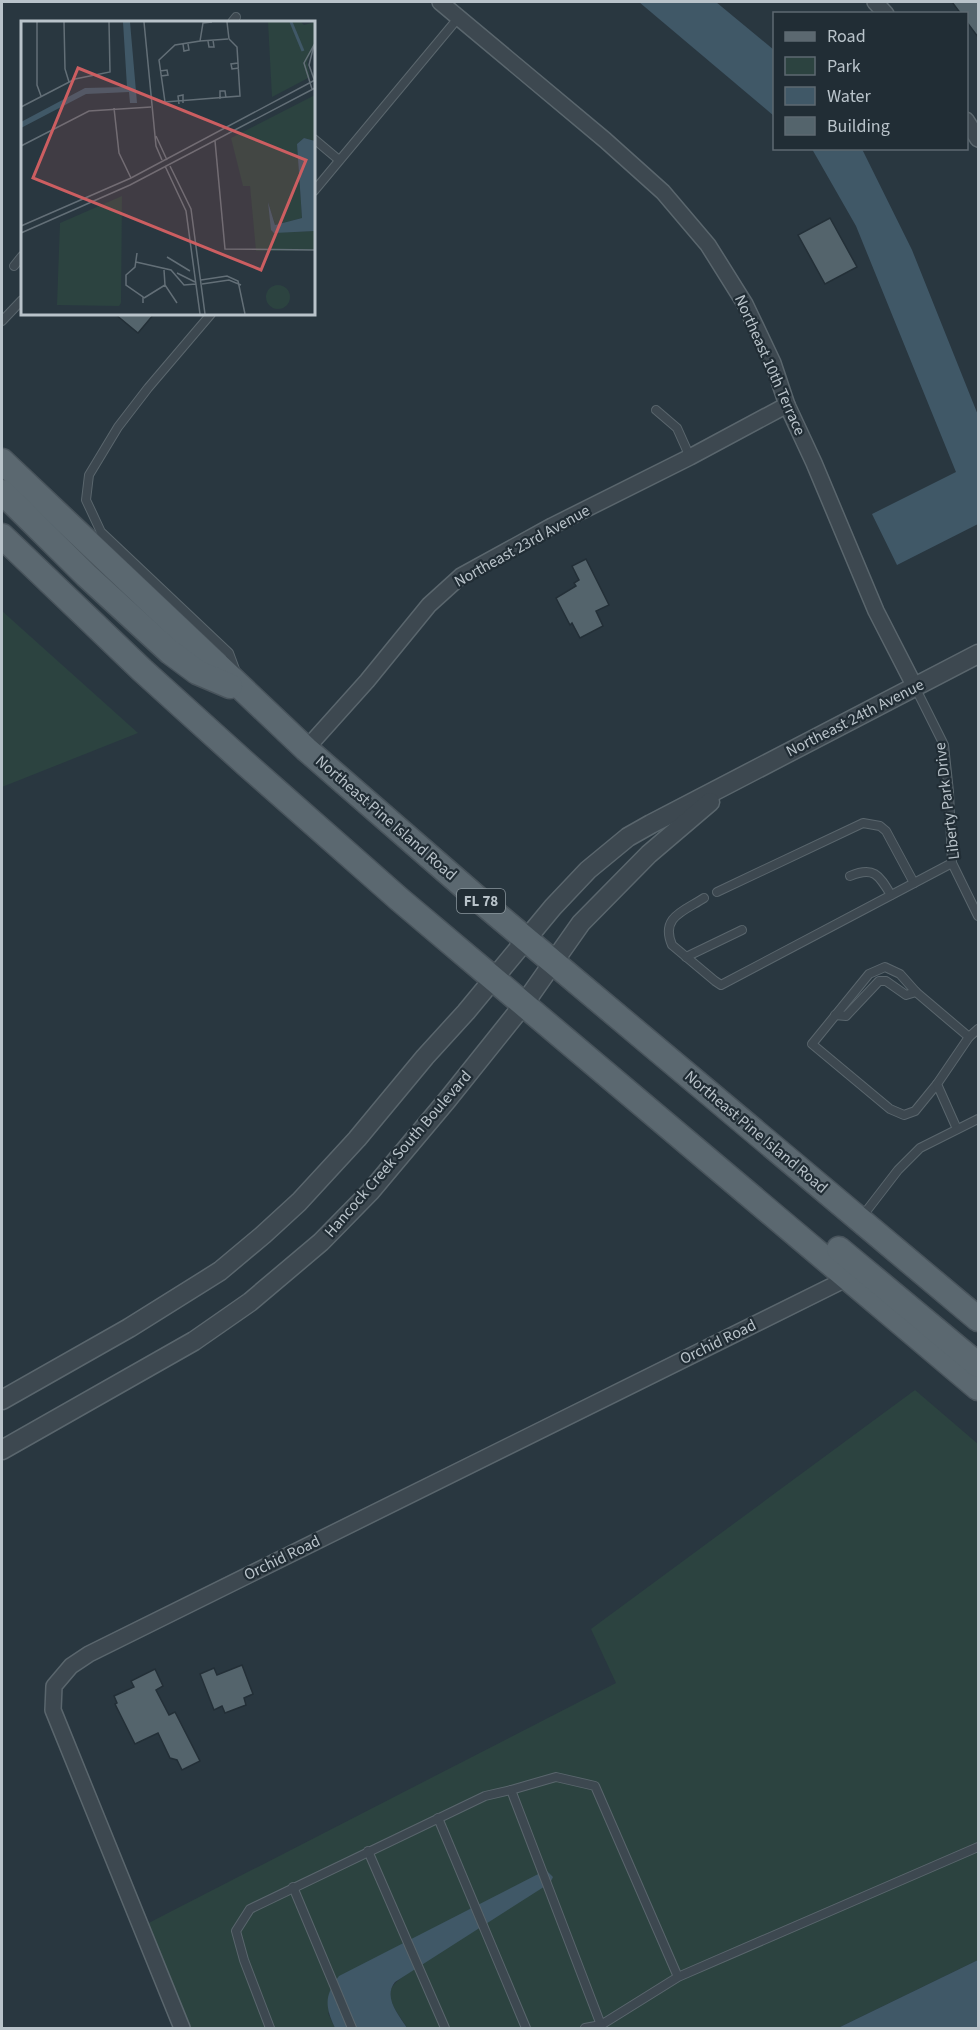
<svg xmlns="http://www.w3.org/2000/svg" width="980" height="2030" viewBox="0 0 980 2030" font-family="'Source Sans 3',sans-serif">
	<rect width="100%" height="100%" fill="#293740"/>
	<g fill="#2c4340">
		<path d="M2,611L138,733L2,787Z"/>
		<path d="M915,1390L978,1444V1960L838,2028H407C394,2006 377,1992 406,1975L328,2013L335,2028H177L135,1930L616,1683L591,1629Z"/>
	</g>
	<g fill="#405867">
		<path d="M639,2H716L774,50V116Z"/>
		<path d="M812,149H862L912,250L978,415V524L897,565L872,514L956,472L856,226Z"/>
		<path d="M546,1870L553,1877L550,1883L395,1982C383,1997 398,2014 407,2028H335C325,2006 324,1996 339,1976Z"/>
		<path d="M978,1960V2028H838Z"/>
	</g>
	<g fill="#54646c" stroke="#232f37" stroke-width="1.5">
		<path d="M952,2H978V37L966,21V14H961Z"/>
		<path d="M830,218L857,267L825,284L798,235Z"/>
		<path d="M115,314H154L138,333Z"/>
		<path d="M586,559L609,605L596,611L603,626L580,638L572,623L570,625L556,598L576,586L574,583L579,580L572,566Z"/>
		<path d="M242,1665L253,1694L244,1698L246,1705L225,1713L222,1706L214,1710L200,1674L214,1668L217,1675Z"/>
		<path d="M155,1669L163,1686L156,1690L169,1715L175,1712L200,1761L182,1770L177,1760L170,1758L158,1733L135,1744L115,1704L117,1703L114,1696L134,1687L131,1681Z"/>
	</g>
	<g fill="none" stroke-linecap="round" stroke-linejoin="round">
		<defs>
			<g id="service">
				<path d="M232,22L236,17"/>
				<path d="M314,139L339,160"/>
				<path d="M314,191L459,17"/>
				<path d="M14,266L22,256"/>
				<path d="M211,314L148,388L118,427L89,475L86,500L101,532L229,653L236,672"/>
				<path d="M2,321L22,300"/>
				<path d="M656,410L677,428L690,457"/>
				<path d="M915,687L944,745L949,792L952,863L978,916"/>
				<path d="M850,876C874,866 879,875 891,895"/>
				<path d="M717,892L863,823L880,826L886,831L914,883"/>
				<path d="M704,898C684,911 660,917 672,945L715,981L721,985L952,863"/>
				<path d="M686,957L742,930"/>
				<path d="M835,1015L846,1016L879,981H886L906,995L916,992"/>
				<path d="M937,1084L915,1111L904,1115L890,1109L812,1044L869,974L885,967L900,974L916,992L969,1037"/>
				<path d="M957,1129L937,1084L969,1037L978,1029"/>
				<path d="M861,1218L898,1170L920,1148L978,1119"/>
				<path d="M438,1818L526,2028"/>
				<path d="M368,1851L445,2028"/>
				<path d="M293,1887L352,2028"/>
				<path d="M678,1977L595,1786L556,1777L511,1790L601,2025L678,1977L978,1847"/>
				<path d="M270,2028L244,1960L236,1931L250,1909L485,1796L511,1790"/>
				<path d="M585,2028L601,2025"/>
			</g>
			<g id="minor">
				<path d="M440,2L605,140L663,192L708,245L745,304L773,363L787,405L814,463L876,611L915,687"/>
				<path d="M875,2L886,14"/>
				<path d="M966,120L978,139"/>
				<path d="M306,749L367,681L429,605L461,576L552,526L690,457L787,405"/>
				<path d="M182,2028L53,1710L54,1686L71,1666L89,1654L848,1278"/>
			</g>
			<g id="tertiary">
				<path d="M2,1400L129,1328L220,1271L263,1235L299,1202L357,1139L425,1057L466,1012L553,907L588,870L628,837L651,824L978,654"/>
				<path d="M2,1450L194,1341L250,1302L321,1242L370,1192L448,1099L524,1004L581,923L649,854L710,802"/>
			</g>
			<g id="primary">
				<path d="M2,461L306,749L484,904L978,1319"/>
				<path d="M2,492L86,575L170,652L197,672L230,686"/>
				<path d="M2,536L142,670L246,764L399,899L978,1388"/>
				<path d="M839,1249L978,1365"/>
			</g>
		</defs>
		<use href="#service" stroke="#5a666d" stroke-width="10"/>
		<use href="#minor" stroke="#5a666d" stroke-width="18"/>
		<use href="#tertiary" stroke="#5a666d" stroke-width="21"/>
		<use href="#primary" stroke="#49545c" stroke-width="27"/>
		<use href="#service" stroke="#3d4850" stroke-width="8"/>
		<use href="#minor" stroke="#3d4850" stroke-width="15"/>
		<use href="#tertiary" stroke="#3d4850" stroke-width="18"/>
		<use href="#primary" stroke="#5b6870" stroke-width="24"/>
	</g>
	<g text-anchor="middle" dominant-baseline="central" stroke-width="4.5" stroke-linejoin="round" paint-order="stroke">
		<rect fill="#212d35" stroke="#8b969d" stroke-width="1.5" x="457" y="889" width="48" height="24" rx="4.5"/>
		<g font-size="15" font-weight="bold" fill="#b9c3ca">
			<text x="481" y="901">FL 78</text>
		</g>
		<g font-size="16" fill="#b9c3ca" stroke="#212d35">
			<text transform="translate(770 365) rotate(66)">Northeast 10th Terrace</text>
			<text transform="translate(522 546) rotate(-29)">Northeast 23rd Avenue</text>
			<text transform="translate(855 718) rotate(-27)">Northeast 24th Avenue</text>
			<text transform="translate(947 801) rotate(-97)">Liberty Park Drive</text>
			<text transform="translate(386 818) rotate(41)">Northeast Pine Island Road</text>
			<text transform="translate(756 1132) rotate(40)">Northeast Pine Island Road</text>
			<text transform="translate(398 1154) rotate(-49)">Hancock Creek South Boulevard</text>
			<text transform="translate(718 1342) rotate(-26)">Orchid Road</text>
			<text transform="translate(282 1558) rotate(-26)">Orchid Road</text>
		</g>
	</g>
	<g transform="translate(21 21)">
		<rect width="294" height="294" fill="#293740"/>
		<path d="M247,1H280L283,4L294,1V22L286,41L289,56L251,76ZM294,74V120L283,117L276,123L281,197L254,204L247,181L251,211L294,210V229L235,230L229,165H222L210,117ZM101,175L100,282L98,285L36,284L39,202ZM245 276a12 12 0 1 1 24 0a12 12 0 1 1-24 0Z" fill="#2c4340"/>
		<path d="M102,1H109L116,82H109L108,71L65,73L0,107V101L64,67L106,66ZM283,117L294,120V210L253,212L250,209L247,181L254,204L281,197L276,123Z" fill="#405867"/>
		<path fill="none" stroke="#405867" stroke-width="3" d="M270,1L282,30"/>
		<path fill="none" stroke="#636f77" stroke-width="1.5" d="M16,1V64L20,75M43,1L44,48L48,61M123,1L135,125L141,139M191,1L182,2L179,20L154,24L138,39L144,81L219,75L216,26L208,18L206,1M179,20L207,18M187,20L188,26H193L192,19M162,23L163,30L168,29L167,23M293,24L288,44L294,61M217,42L210,43L211,48L218,47M139,50L146,49L147,54L140,55M291,68L283,42L294,22M199,78V70H204L205,77M158,83L157,75L162,74V82M0,86L54,58L89,51L88,1M93,87L98,132L110,157M135,115L146,139M194,120L204,228L294,229M0,125L68,90L130,86M144,145L165,190L179,293M149,145L170,188L184,293M0,205L110,157L294,59M0,212L109,164L294,67M116,232L114,246L105,254V264L122,276V282M146,236L169,250M115,241L150,249L163,264L175,263M143,249L144,264L156,282M156,252L174,261M180,259L206,255L217,260L224,293M181,263L208,259L220,264M123,277L144,264"/>
		<path fill="#cc5e61" fill-opacity="0.15" stroke="#cc5e61" stroke-width="3" d="M57,47L285,139L240,249L12,157Z"/>
		<rect width="294" height="294" fill="none" stroke="#b9c3ca" stroke-width="3"/>
	</g>
	<rect width="980" height="2030" fill="none" stroke="#b9c3ca" stroke-width="6"/>
	<rect x="773" y="12" width="195" height="138" fill="#212d35" stroke="#5e6971" stroke-width="1.5"/>
	<rect x="785" y="32" width="30" height="9" fill="#5b6870" stroke="#5e6971" stroke-width="1.5"/>
	<text x="827" y="42" font-size="18" fill="#b9c3ca">Road</text>
	<rect x="785" y="57" width="30" height="18" fill="#2c4340" stroke="#5e6971" stroke-width="1.5"/>
	<text x="827" y="72" font-size="18" fill="#b9c3ca">Park</text>
	<rect x="785" y="87" width="30" height="18" fill="#405867" stroke="#5e6971" stroke-width="1.5"/>
	<text x="827" y="102" font-size="18" fill="#b9c3ca">Water</text>
	<rect x="785" y="117" width="30" height="18" fill="#54646c" stroke="#5e6971" stroke-width="1.5"/>
	<text x="827" y="132" font-size="18" fill="#b9c3ca">Building</text>
</svg>
